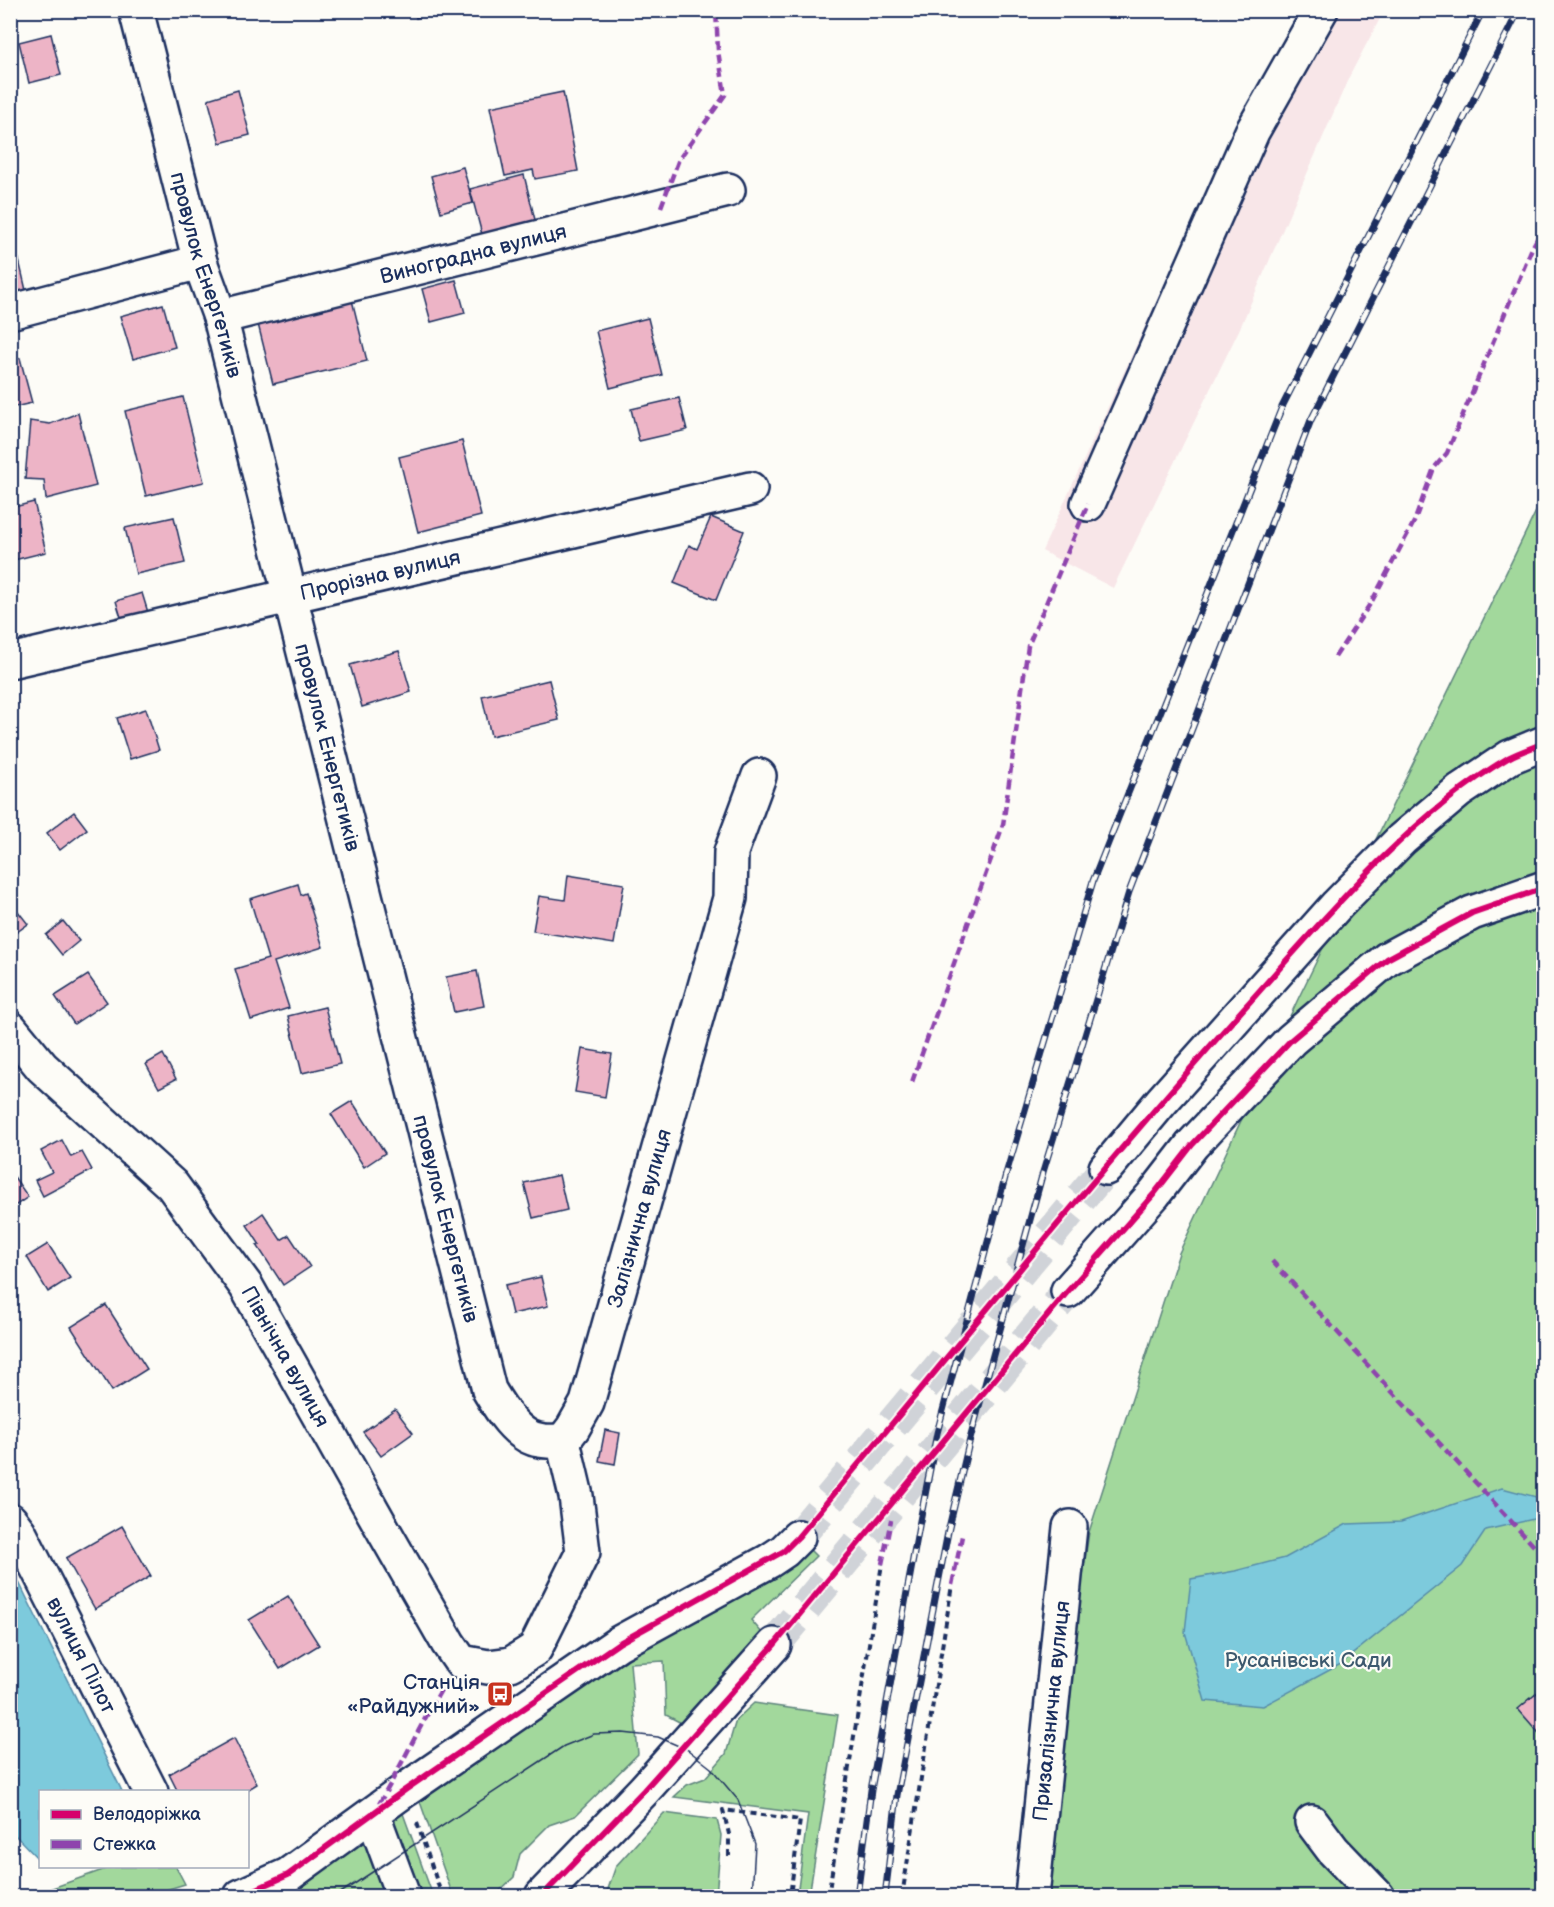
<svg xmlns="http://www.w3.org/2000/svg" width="1554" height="1907" viewBox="0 0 1554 1907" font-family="'Balsamiq Sans',sans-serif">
	<rect width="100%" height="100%" fill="#fdfcf7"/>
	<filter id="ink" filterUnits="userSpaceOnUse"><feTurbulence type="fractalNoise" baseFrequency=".0167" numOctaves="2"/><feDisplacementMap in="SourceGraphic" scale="12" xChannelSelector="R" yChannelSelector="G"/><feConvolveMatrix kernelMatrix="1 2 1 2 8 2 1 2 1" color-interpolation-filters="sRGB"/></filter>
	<g filter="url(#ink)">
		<path fill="#f8e6e8" d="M1301,11H1384L1349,77L1240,328L1113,588L1042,551L1238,123Z"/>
		<g fill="#a2d89c" stroke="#5e847d" stroke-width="1.5">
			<path d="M1543,497V1896H1037L1089,1532L1179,1253L1299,997Z"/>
			<path d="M805,1545L816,1556L751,1620L768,1640L685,1725L666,1715L664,1661L630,1663L638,1754L575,1816L549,1825L520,1854L514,1877L494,1896H453L418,1796L627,1651Z"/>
			<path d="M754,1703L838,1715L809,1896H797L808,1814L674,1797L687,1785L705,1778L726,1754L736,1720Z"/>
			<path d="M401,1808L433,1896H416L388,1817Z"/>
			<path d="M664,1813L717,1820L721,1835L716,1896H601L608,1889L616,1866Z"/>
			<path d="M366,1840L391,1896H270L353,1844Z"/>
			<path d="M111,1867H176L185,1884L146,1896H30Z"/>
		</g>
		<g fill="#7dcadc" stroke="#568caa" stroke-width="1.5">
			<path d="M1502,1488L1540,1498L1543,1497V1521L1538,1518L1486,1530L1462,1566L1339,1665L1263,1706L1205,1701L1185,1632L1191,1579L1235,1571L1285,1558L1347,1524L1401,1522Z"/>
			<path d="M11,1566L122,1791L40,1792V1861L11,1831Z"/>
		</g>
		<g fill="#edb4c6" stroke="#1b2f5e" stroke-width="1.5">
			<path d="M414,10H442L416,18Z"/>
			<path d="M51,34L61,75L29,83L19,42Z"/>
			<path d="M238,90L250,135L220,143L208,99Z"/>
			<path d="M563,92L578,171L535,179L533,170L505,176L490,107Z"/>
			<path d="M463,167L473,203L441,212L431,176Z"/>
			<path d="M524,175L537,228L484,242L470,189Z"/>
			<path d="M15,243L28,299L10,303V244Z"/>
			<path d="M456,280L465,313L431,322L422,289Z"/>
			<path d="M352,300L367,361L273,384L258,324Z"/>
			<path d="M163,304L175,347L133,359L120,316Z"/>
			<path d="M648,318L662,375L610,388L596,331Z"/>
			<path d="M10,354L12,360L20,358L32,403L10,408Z"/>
			<path d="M183,397L204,482L146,496L125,411Z"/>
			<path d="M679,398L687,430L639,441L631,409Z"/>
			<path d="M78,413L96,486L46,499L44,480L25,479L30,421L50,424Z"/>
			<path d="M462,441L481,516L418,532L399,457Z"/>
			<path d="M34,502L46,552L10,561V508Z"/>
			<path d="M174,517L185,563L136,574L125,528Z"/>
			<path d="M711,517L744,531L716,600L674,583L689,545L697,549Z"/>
			<path d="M142,593L150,619L124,627L116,601Z"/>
			<path d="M399,651L411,692L362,707L350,665Z"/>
			<path d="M549,680L559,720L491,736L482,696Z"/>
			<path d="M146,709L159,750L130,759L117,718Z"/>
			<path d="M74,812L87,829L60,850L47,833Z"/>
			<path d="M568,875L624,884L614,944L533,931L539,896L565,900Z"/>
			<path d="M298,884L301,895L306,893L323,947L274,962L289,1008L251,1020L235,969L268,959L250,899Z"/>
			<path d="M10,901L28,924L10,937Z"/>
			<path d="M63,921L79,941L62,955L46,935Z"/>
			<path d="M477,971L484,1006L454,1012L446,977Z"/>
			<path d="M88,975L107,1002L74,1024L55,996Z"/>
			<path d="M325,1007L340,1064L302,1073L288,1016Z"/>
			<path d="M582,1049L612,1054L605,1097L575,1092Z"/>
			<path d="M163,1054L176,1079L159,1088L146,1064Z"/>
			<path d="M352,1101L385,1153L364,1167L331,1114Z"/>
			<path d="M62,1140L71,1157L82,1152L92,1170L43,1196L35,1180L52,1172L41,1151Z"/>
			<path d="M10,1171L28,1197L10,1209Z"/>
			<path d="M559,1175L567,1210L533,1218L524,1183Z"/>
			<path d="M263,1213L281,1240L289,1235L310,1267L283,1285L257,1245H260L247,1225Z"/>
			<path d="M48,1244L70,1278L48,1292L27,1257Z"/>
			<path d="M541,1277L548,1306L512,1314L505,1285Z"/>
			<path d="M106,1305L147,1369L112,1391L71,1327Z"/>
			<path d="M395,1409L413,1433L381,1456L363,1432Z"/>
			<path d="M605,1430L620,1433L615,1464L599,1461Z"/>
			<path d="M122,1526L151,1576L95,1609L66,1558Z"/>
			<path d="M288,1596L319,1645L280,1669L249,1620Z"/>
			<path d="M1544,1687V1739L1518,1709Z"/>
			<path d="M234,1738L257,1784L244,1792H178L169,1774Z"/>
		</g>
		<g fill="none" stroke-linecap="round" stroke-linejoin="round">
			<g stroke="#d0d3d8" stroke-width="33" stroke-dasharray="33 16" stroke-linecap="butt">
				<path d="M798,1537L1106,1168"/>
				<path d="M774,1645L1068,1291"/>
			</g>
			<defs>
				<g id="minor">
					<path id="s1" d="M136,10L200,262L220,317L489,1390C499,1407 517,1437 539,1440C546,1442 555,1441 563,1441"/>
					<path d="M10,312L200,262"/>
					<path id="s2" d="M220,317L728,190"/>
					<path d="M1088,504L1252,132L1321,10"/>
					<path id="s3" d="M10,661L750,489"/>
					<path id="s4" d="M10,1028L42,1067L172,1185L246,1286L385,1533L448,1643L461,1662L488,1667L511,1664L535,1649L583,1552L576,1496L563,1441"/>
					<path id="s5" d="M563,1441L573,1428L587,1403L730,898L731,852L759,776"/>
					<path id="s6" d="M10,1520L19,1532L151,1792"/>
					<path d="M373,1815L403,1896"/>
					<path d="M1312,1822L1333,1850L1377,1896"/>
					<path id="s7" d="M1032,1896L1070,1527"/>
				</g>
				<g id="major">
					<path d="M1106,1168L1161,1102L1337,905L1402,839L1459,791L1510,757L1544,743"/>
					<path d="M1068,1291L1154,1194L1192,1145L1291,1040L1387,959L1472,913L1544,888"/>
					<path d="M241,1896L288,1875L405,1790L619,1643L769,1561L784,1551L798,1537"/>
					<path d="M542,1896L644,1790L774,1645"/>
				</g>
			</defs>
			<use href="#minor" stroke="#1b2f5e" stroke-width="38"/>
			<use href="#major" stroke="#1b2f5e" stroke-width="38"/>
			<g stroke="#1b2f5e" stroke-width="4" stroke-dasharray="6 4.5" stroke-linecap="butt">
				<path d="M417,1823L442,1896"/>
				<path d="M729,1856V1834L723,1810L800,1820L790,1896"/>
				<path d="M828,1896L882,1564"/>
				<path d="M902,1896L952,1585"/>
			</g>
			<use href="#minor" stroke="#fdfcf7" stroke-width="33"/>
			<use href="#major" stroke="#fdfcf7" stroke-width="33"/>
			<path stroke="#1b2f5e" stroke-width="1.5" d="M336,1896L564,1746L594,1734L623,1733L658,1737L688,1750L711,1768L738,1800L755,1844L752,1896"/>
			<defs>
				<g id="rail">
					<path d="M857,1896L871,1790L919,1526L937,1433L1006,1174L1093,881L1282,407L1483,10"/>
					<path d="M885,1896L897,1795L948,1532L969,1443L1043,1172L1129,892L1311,420L1519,10"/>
				</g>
			</defs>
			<use href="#rail" stroke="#1b2f5e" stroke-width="7"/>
			<use href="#rail" stroke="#fdfcf7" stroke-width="4.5" stroke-dasharray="14" stroke-linecap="butt"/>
			<g stroke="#8e44ad" stroke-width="4.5" stroke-dasharray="9 4.5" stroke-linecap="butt">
				<path d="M661,207L679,159L725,95L718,51L716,10"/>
				<path d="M1335,657L1372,601L1414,522L1434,468L1447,453L1532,248L1544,226"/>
				<path d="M912,1082L1003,825L1028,646L1088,504"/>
				<path d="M1272,1261L1544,1557"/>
				<path d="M882,1564L891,1520"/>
				<path d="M952,1585L962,1536"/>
				<path d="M379,1804C401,1766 419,1728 441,1690"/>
			</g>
			<defs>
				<g id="cycleway">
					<path d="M241,1896L288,1875L405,1790L619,1643L784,1551L798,1537C946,1360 1091,1179 1245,1007C1322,921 1408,817 1508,758C1519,752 1532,748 1544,743"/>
					<path d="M542,1896L644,1790L774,1645L1068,1291L1154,1194L1192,1145L1291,1040L1387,959L1472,913L1544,888"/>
				</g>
			</defs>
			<use href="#cycleway" stroke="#fdfcf7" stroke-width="10"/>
			<use href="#cycleway" stroke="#d6006c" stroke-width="6"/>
		</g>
	</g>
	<defs>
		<symbol id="bus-square" viewBox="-11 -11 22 22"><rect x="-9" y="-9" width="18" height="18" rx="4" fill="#c8321e" stroke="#fdfcf7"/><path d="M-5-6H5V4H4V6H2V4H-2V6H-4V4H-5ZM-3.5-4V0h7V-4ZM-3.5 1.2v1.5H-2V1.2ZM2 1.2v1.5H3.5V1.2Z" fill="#fff"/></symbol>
	</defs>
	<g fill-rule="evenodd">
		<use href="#bus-square" x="485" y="1679" width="30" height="30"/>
	</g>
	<g text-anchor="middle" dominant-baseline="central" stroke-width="4.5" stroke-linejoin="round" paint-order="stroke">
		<g font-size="21" fill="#1b2f5e" stroke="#fdfcf7">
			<text stroke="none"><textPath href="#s2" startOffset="261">Виноградна вулиця</textPath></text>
			<text stroke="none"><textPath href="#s1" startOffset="274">провулок Енергетиків</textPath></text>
			<text stroke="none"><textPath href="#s3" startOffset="380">Прорізна вулиця</textPath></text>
			<text stroke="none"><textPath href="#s1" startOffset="762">провулок Енергетиків</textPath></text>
			<text stroke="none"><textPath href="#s1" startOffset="1248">провулок Енергетиків</textPath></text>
			<text stroke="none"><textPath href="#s5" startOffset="237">Залізнична вулиця</textPath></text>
			<text stroke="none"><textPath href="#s4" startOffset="432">Північна вулиця</textPath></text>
			<text stroke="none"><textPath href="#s6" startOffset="153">вулиця Пілот</textPath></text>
			<text stroke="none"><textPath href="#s7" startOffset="186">Призалізнична вулиця</textPath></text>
		</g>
		<g font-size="21" fill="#3d596e" stroke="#fdfcf7">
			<text x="1308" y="1660">Русанівські Сади</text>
		</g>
		<g font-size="21" fill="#1b2f5e" stroke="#fdfcf7" text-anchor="end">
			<text x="480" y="1682">Станція<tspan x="480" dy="24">«Райдужний»</tspan></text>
		</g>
	</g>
	<rect width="1554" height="1907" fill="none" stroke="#fdfcf7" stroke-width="36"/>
	<rect x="18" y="18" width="1518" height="1871" fill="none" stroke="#1b2f5e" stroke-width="2" filter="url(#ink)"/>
	<rect x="39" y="1790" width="210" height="78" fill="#fdfcf7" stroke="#a3aaba" stroke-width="1.5"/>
	<rect x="51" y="1810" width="30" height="9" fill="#d6006c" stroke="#a3aaba" stroke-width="1.5"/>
	<text x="93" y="1820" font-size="18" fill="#1b2f5e">Велодоріжка</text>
	<rect x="51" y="1840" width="30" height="9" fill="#8e44ad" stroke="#a3aaba" stroke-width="1.5"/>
	<text x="93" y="1850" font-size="18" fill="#1b2f5e">Стежка</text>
</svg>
